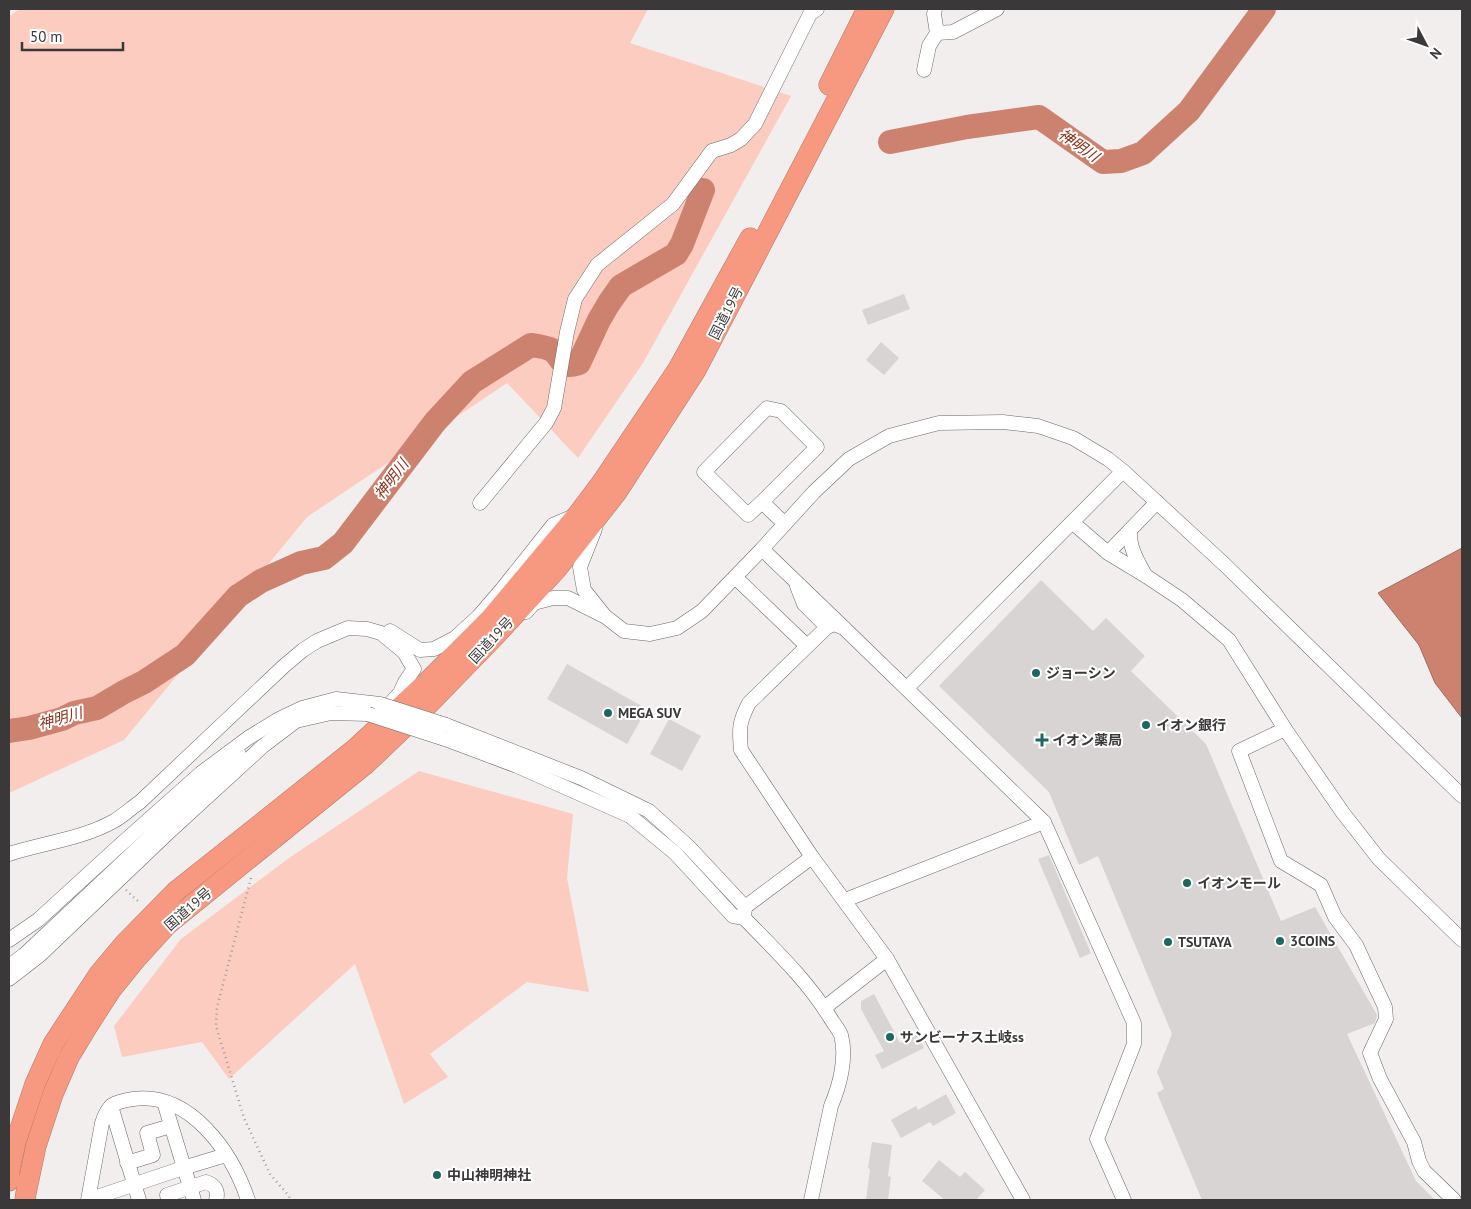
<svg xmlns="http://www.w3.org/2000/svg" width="1471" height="1209" viewBox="0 0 1471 1209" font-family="'PT Sans','Noto Sans JP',sans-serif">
	<rect width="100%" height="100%" fill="#f2eeed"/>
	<g fill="#fbccbf">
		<path d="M20,9H648L630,43L791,96L643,363L578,458L507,383L307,517L124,740L9,793V16Z"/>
		<path d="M419,771L573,814L567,878L589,992L527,982L430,1054L448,1077L404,1104L355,964L229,1079L202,1042L122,1057L114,1026L181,939L289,858Z"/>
	</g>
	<path fill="#cd826f" stroke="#a16c5e" d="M1462,548V718L1435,683L1419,645L1378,593Z"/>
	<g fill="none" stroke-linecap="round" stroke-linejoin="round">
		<g stroke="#cd826f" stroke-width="24">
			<path d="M890,142L967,127L1039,117L1103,162L1121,161L1143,153L1189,111L1264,9"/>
			<path d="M9,731L29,728L62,719L74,713L97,708L124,692L144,682L185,655L238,596L261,581L301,563L324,558L343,543L435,422L472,382L531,345C538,346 546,347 552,350C564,358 558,370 579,363L599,320L609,303L621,286L676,254L682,244L703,190"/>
		</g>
	</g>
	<g fill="#d8d4d3">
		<path d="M904,294L910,309L868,325L862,310Z"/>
		<path d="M881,342L899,358L884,375L866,360Z"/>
		<path d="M1041,580L1093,631L1106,618L1145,656L1131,671L1206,744L1281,921L1315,907L1377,1015L1375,1023L1347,1034L1416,1181L1435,1200H1202L1157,1093L1164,1089L1157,1072L1172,1034L1098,856L1079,865L1049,792L939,686Z"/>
		<path d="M567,664L647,709L627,744L547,699Z"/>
		<path d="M669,719L701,736L682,771L650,754Z"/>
		<path d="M1049,855L1091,953L1080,958L1038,859Z"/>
		<path d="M874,994L900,1043L917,1034L924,1048L882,1069L875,1055L884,1051L861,1009V1001Z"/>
		<path d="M946,1094L956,1113L933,1126L930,1122L901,1138L891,1120L916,1106L918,1110Z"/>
		<path d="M872,1142L892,1145L888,1176L891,1177L888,1200H866L870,1169L868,1168Z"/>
		<path d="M939,1160L960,1177L965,1172L985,1190L976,1200H945L922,1181Z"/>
	</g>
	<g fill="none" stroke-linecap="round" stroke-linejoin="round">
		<defs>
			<g id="minor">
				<path d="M937,33L953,32L997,9"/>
				<path d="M924,70L929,46L937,33L934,14L935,9"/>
				<path d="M762,502L817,447L781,411L767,408L704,472L748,515L762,502L785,524"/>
				<path d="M480,503L546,423L554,408L567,332L575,299L597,265L673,204L712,151L731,145L741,139L755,124L810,14L817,9"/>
				<path d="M1073,523L1108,553L1146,576L1182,600L1229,640L1285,729L1343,813L1379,859L1462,940"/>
				<path d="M595,529L580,567L584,590L604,615"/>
				<path d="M1130,530C1129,546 1136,559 1144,573"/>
				<path d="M762,549L844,628"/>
				<path d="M1108,553L1157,502"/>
				<path d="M735,577L807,646"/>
				<path d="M797,586L804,604L827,627"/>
				<path d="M526,612L534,603L553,598H568L606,617L624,631L650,634L677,628L702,611L762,549L814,492L849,459L889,436L939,423L1003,422L1038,426L1073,438L1108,459L1123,471L1224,564L1462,796"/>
				<path d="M390,631L420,650L434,649L455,638L479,616L503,588L553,525L574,516"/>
				<path d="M907,688L1123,471"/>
				<path d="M446,725L581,778L649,811L689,847L745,907L744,918"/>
				<path d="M1285,729L1239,751L1281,861L1321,885L1335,917L1356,945L1385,1007L1386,1019L1370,1053L1380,1079L1414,1142L1419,1161L1424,1171L1454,1200"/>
				<path d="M445,739L517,766L630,816L675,853L733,916L744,918C774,949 808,981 831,1019C834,1024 839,1030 841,1035C847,1057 840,1085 831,1106L811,1200"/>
				<path d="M9,854C43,843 82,839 114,821C123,816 131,808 140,802L284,666L303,650L317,641L348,628L367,629L381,633L404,652L414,669L405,682L400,693L388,706"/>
				<path d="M845,900L1044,822"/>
				<path d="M745,907L812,857"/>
				<path d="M9,940L38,920L119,846L201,773L248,738L279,719L302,708L336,699L380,704"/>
				<path d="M9,966L24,955L190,799L239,754"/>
				<path d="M9,979L40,955L169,832L263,746L296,721L331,713L368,714"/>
				<path d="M824,1008L887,959"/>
				<path d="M164,1102L194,1200"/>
				<path d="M111,1106L139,1200"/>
				<path d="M226,1155L183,1168L88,1200L102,1123C108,1104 114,1102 133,1099C190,1091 232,1152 248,1200"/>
				<path d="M127,1163L153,1155L147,1133L171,1126"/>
				<path d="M168,1200L167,1195L206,1182C215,1185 219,1191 216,1200"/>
				<path d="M1023,1200L887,959L812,857L741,750C739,728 739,722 749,703L827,627L834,624L844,628L1044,822L1134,1023V1044L1097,1139L1124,1200"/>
			</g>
			<g id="highway">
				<path d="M829,85L867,9"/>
				<path d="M9,1181L10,1167L16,1141L35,1084L53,1044L99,974L125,943L175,892L356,748L428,681L491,618L578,514L602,482L678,369L750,238"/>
				<path d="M25,1200L26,1193L36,1146L53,1094L69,1057L89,1024L111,990L137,958L168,924L367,763L429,704L496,635L556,570L617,492L696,370L884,9"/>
			</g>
		</defs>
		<use href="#minor" stroke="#6b6867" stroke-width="15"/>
		<use href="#highway" stroke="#b57767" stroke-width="21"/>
		<g stroke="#9f9c9b" stroke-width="2.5" stroke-dasharray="1 4" stroke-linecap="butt">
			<path d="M251,878L217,1007L216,1026L244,1118L270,1174L289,1196L290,1200"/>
			<path d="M126,890L140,903"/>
		</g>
		<use href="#minor" stroke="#fff" stroke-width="14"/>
		<use href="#highway" stroke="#f79980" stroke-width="20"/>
		<defs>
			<g id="minor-bridge">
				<path d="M380,704L446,725"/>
				<path d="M368,714L445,739"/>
			</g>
		</defs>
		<use href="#minor-bridge" stroke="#6b6867" stroke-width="15" stroke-linecap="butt"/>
		<use href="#minor-bridge" stroke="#fff" stroke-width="14"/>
	</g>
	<g fill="#1d6760" stroke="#fff" stroke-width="2">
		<circle cx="1036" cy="673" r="5"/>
		<circle cx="608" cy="713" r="5"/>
		<circle cx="1146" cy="725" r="5"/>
		<path d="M1039.5 732.5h5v5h5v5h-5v5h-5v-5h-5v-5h5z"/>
		<circle cx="1187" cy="883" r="5"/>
		<circle cx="1280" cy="941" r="5"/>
		<circle cx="1168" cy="942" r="5"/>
		<circle cx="890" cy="1037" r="5"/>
		<circle cx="437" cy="1175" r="5"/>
	</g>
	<g text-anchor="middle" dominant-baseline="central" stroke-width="4" stroke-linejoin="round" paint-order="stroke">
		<g font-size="14" fill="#3a3838" stroke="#fff">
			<text transform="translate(726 313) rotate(-63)">国道19号</text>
			<text transform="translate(491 640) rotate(-47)">国道19号</text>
			<text transform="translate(188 909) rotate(-41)">国道19号</text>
		</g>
		<g font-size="14" font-weight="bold" fill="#3a3838" stroke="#fff" text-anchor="start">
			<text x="1046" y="673">ジョーシン</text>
			<text x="618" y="713">MEGA SUV</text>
			<text x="1156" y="725">イオン銀行</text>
			<text x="1052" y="740">イオン薬局</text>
			<text x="1197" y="883">イオンモール</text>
			<text x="1290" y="941">3COINS</text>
			<text x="1178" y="942">TSUTAYA</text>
			<text x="900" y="1037">サンビーナス土岐ss</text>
			<text x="447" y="1175">中山神明神社</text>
		</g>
		<g font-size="15" font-style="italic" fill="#8c321b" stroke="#fff">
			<text transform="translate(1079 145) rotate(35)">神明川</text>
			<text transform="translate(391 479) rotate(-53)">神明川</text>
			<text transform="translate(60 718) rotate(-15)">神明川</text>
		</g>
	</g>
	<rect width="1471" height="1209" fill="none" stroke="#3a3838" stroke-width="20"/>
	<g transform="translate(1426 45) rotate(131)" stroke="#ffffff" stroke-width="4" paint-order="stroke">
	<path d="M0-4L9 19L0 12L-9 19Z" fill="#3a3838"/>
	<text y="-8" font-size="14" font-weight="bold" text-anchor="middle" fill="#3a3838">N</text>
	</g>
	<path d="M22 42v8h101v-8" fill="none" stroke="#3a3838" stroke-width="2.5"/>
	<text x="30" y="42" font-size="15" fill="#3a3838" stroke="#ffffff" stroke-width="4" paint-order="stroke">50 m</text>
</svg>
